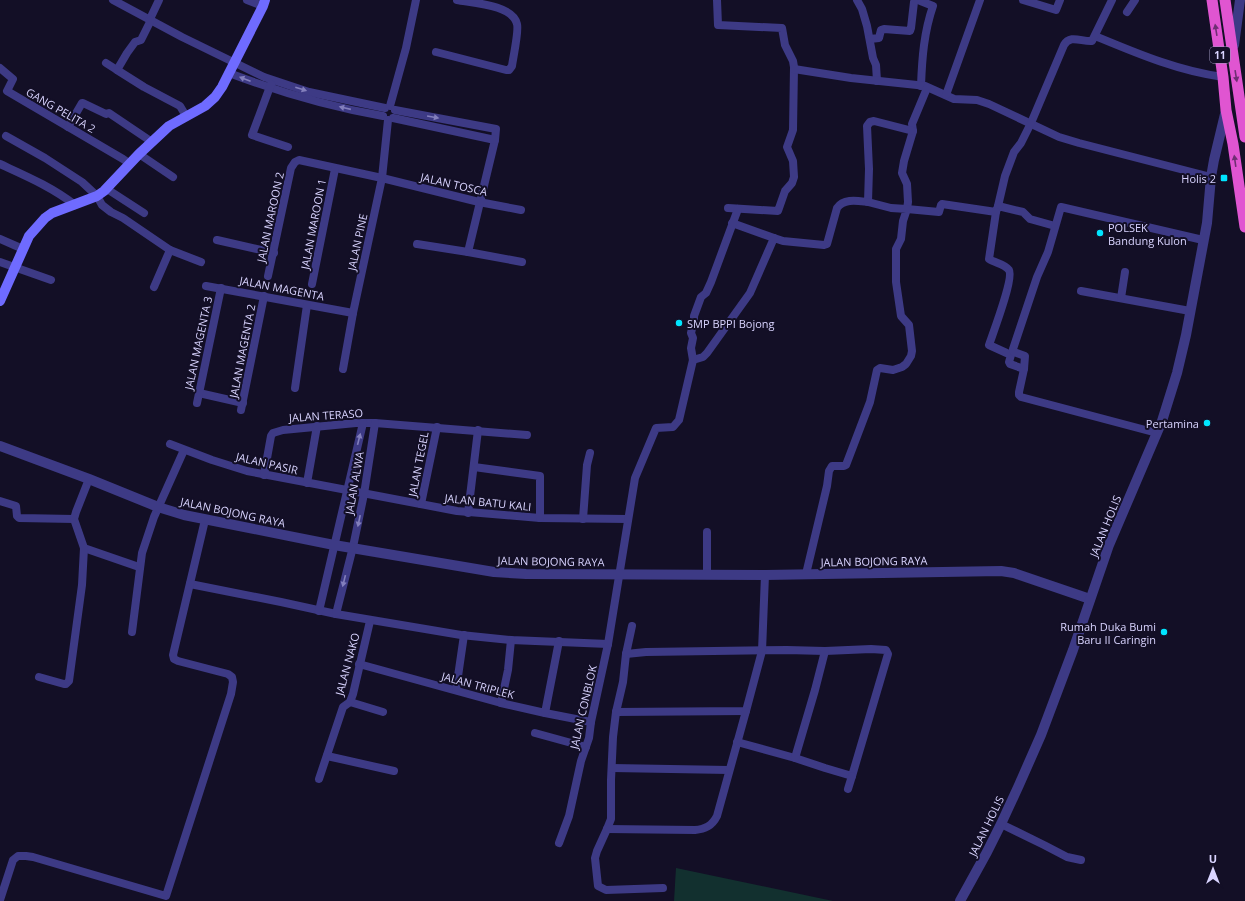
<svg xmlns="http://www.w3.org/2000/svg" width="1245" height="901" viewBox="0 0 1245 901" font-family="'Open Sans',sans-serif">
	<rect width="100%" height="100%" fill="#130f26"/>
	<path fill="#12302f" d="M676,868L833,901H674Z"/>
	<g fill="none" stroke-linecap="round" stroke-linejoin="round">
		<g stroke="#3d3a85" stroke-width="8">
			<path d="M113,0L182,37L264,77L309,92L385,108"/>
			<path d="M247,0L263,6"/>
			<path d="M717,0L718,25L782,28L785,45L793,61L794,67L793,130L787,147L793,161L794,177L792,183L785,191L778,211L728,208"/>
			<path d="M857,0L862,9L867,26L873,58L876,65L877,81"/>
			<path d="M918,0L933,6C924,32 922,58 921,86"/>
			<path d="M1023,0L1056,10L1060,0"/>
			<path d="M1127,12L1135,0"/>
			<path d="M150,19L159,0"/>
			<path d="M151,20L141,40L135,42L127,53L117,70L144,87L180,106L186,116"/>
			<path d="M1095,36C1136,53 1178,71 1223,77"/>
			<path d="M870,39L879,38L881,30L884,29L910,31L911,28L914,2L916,0"/>
			<path d="M436,52L506,70H509L512,66C513,58 519,31 517,24C513,5 473,3 457,0"/>
			<path d="M106,63L117,70"/>
			<path d="M0,68L13,79L7,91L123,159L130,164"/>
			<path d="M794,69L851,78L917,85L925,86L954,99L977,100L989,104L1059,137L1079,143L1211,177"/>
			<path d="M229,73C279,92 330,107 383,116"/>
			<path d="M271,84L252,135L288,147"/>
			<path d="M927,88L912,124L913,131L904,161L902,173L907,184L908,202L907,209L939,212L941,205L942,204L996,212L998,206L1023,212L1030,219L1055,226"/>
			<path d="M946,95L980,0"/>
			<path d="M390,106L406,48L416,0"/>
			<path d="M395,110L496,129L495,140L468,252L522,262"/>
			<path d="M393,118L495,140"/>
			<path d="M68,127L82,103H83L106,114L109,113L152,142"/>
			<path d="M6,136L45,158L82,182L97,196L102,205L111,212L123,218L170,250L154,287"/>
			<path d="M139,154L173,177"/>
			<path d="M0,164C26,176 52,187 75,205"/>
			<path d="M107,189L144,213"/>
			<path d="M998,206L1005,176L1014,152L1021,143L1031,123L1064,45C1070,34 1082,42 1092,41L1112,0"/>
			<path d="M996,212L989,259C995,263 1005,264 1009,270C1014,278 993,333 989,345L1011,355L1009,362L1010,364L1024,369"/>
			<path d="M774,238L783,241L824,245L827,244L837,208C844,198 858,201 868,202L869,169L867,126L870,122L874,121L913,131"/>
			<path d="M0,239L23,249"/>
			<path d="M217,240L274,253"/>
			<path d="M417,244L468,252"/>
			<path d="M170,250L201,262"/>
			<path d="M0,262L51,280"/>
			<path d="M268,276L291,168L295,162L299,160L382,178L479,202L521,210"/>
			<path d="M312,284L335,169"/>
			<path d="M206,286L353,313"/>
			<path d="M1081,291L1190,311"/>
			<path d="M1121,298L1125,272"/>
			<path d="M693,360L703,357L707,353L750,293L774,238L732,223"/>
			<path d="M343,369L353,313L382,178L388,120"/>
			<path d="M295,388L307,305"/>
			<path d="M199,393L243,403"/>
			<path d="M197,403L221,288"/>
			<path d="M241,410L264,296"/>
			<path d="M1157,433L1021,397L1019,395V392L1024,369L1025,356L1014,352L1013,349L1037,277L1048,252L1061,207L1203,240"/>
			<path d="M170,444L212,460L247,471L457,511L540,518L628,519"/>
			<path d="M474,467L540,476V518"/>
			<path d="M264,475L271,436L273,433L283,430L356,423H375L527,435"/>
			<path d="M307,483L317,426"/>
			<path d="M0,501L16,506L17,516L19,518L74,519"/>
			<path d="M421,504L437,427"/>
			<path d="M468,513L478,430"/>
			<path d="M583,519L587,465L590,453"/>
			<path d="M707,532V574"/>
			<path d="M84,548L139,567"/>
			<path d="M806,574L827,486L829,471L832,466H844L846,465L870,402L877,370L880,368L893,370L902,367L906,364L911,356L912,351L909,325L901,316L896,282V249L901,239L903,221L907,209L891,208L868,202"/>
			<path d="M190,584L281,602L336,614L461,635L511,640L608,644"/>
			<path d="M319,611L363,423"/>
			<path d="M336,614L353,547L364,494L375,423"/>
			<path d="M632,626L626,654L623,682L616,712L613,737L611,780V819L607,829L597,851L595,858L598,886L606,890L663,888"/>
			<path d="M132,632L142,553L154,517L184,450"/>
			<path d="M626,654L646,652L787,650L825,651L871,649L886,650L888,654L852,776L825,768L795,758L737,742"/>
			<path d="M359,664L501,703L545,713L591,722"/>
			<path d="M39,677L64,684H66L69,681L82,585L84,548L74,519L76,512L89,479"/>
			<path d="M456,690L464,635"/>
			<path d="M350,702L383,712"/>
			<path d="M501,703L508,670L511,640"/>
			<path d="M616,712L746,711L762,651L765,575"/>
			<path d="M545,713L559,641"/>
			<path d="M535,733L586,747"/>
			<path d="M327,756L394,771"/>
			<path d="M795,758L815,690L825,651"/>
			<path d="M612,768L729,770"/>
			<path d="M319,779L343,707L350,702L353,694L370,621"/>
			<path d="M848,789L852,776"/>
			<path d="M1001,824L1044,845L1067,857L1081,860"/>
			<path d="M607,829L695,830C705,829 712,826 717,816L746,711"/>
			<path d="M559,843L569,816L581,761L589,738L591,722L608,644L635,478L656,428L673,427L679,420L693,360L691,348L693,338L691,333L694,320V316L701,297L706,293L711,282L738,209"/>
			<path d="M0,900L13,860L18,856H26L33,857L166,896L231,694L233,682L232,677L228,674L178,661L174,659L173,655L205,520"/>
		</g>
		<g stroke="#3d3a85" stroke-width="10">
			<path d="M1234,45L1240,0"/>
			<path d="M0,446L89,479L158,507L184,515L334,545L494,572L526,574L765,575L1001,571L1014,573L1090,599"/>
			<path d="M960,901L987,852L1001,824L1019,785L1041,735L1073,650L1109,545L1162,421L1177,373L1186,335L1207,223L1211,177L1214,160L1226,110"/>
		</g>
		<path stroke="#6f6bff" stroke-width="10" d="M0,301L29,236L45,218L52,213L97,196L104,191L139,154L169,126L205,106L215,97L222,87L263,6L265,0"/>
		<g stroke="#e055d1" stroke-width="11">
			<path d="M1212,0L1223,77L1226,110L1233,144L1245,227"/>
			<path d="M1225,0L1245,137"/>
		</g>
	</g>
	<defs><path id="oneway-solid" d="M-6-.8H1V-3.2L6.5 0L1 3.2V.8H-6Z"/></defs>
	<g fill="#6f2e73">
		<use href="#oneway-solid" transform="translate(1216 30) rotate(-99)"/>
		<use href="#oneway-solid" transform="translate(1236 76) rotate(81)"/>
		<use href="#oneway-solid" transform="translate(1235 161) rotate(-98)"/>
	</g>
	<g fill="#837fbc">
		<use href="#oneway-solid" transform="translate(245 79) rotate(-159)"/>
		<use href="#oneway-solid" transform="translate(301 89) rotate(18)"/>
		<use href="#oneway-solid" transform="translate(345 108) rotate(-167)"/>
		<use href="#oneway-solid" transform="translate(433 117) rotate(10)"/>
		<use href="#oneway-solid" transform="translate(359 439) rotate(-76)"/>
		<use href="#oneway-solid" transform="translate(359 521) rotate(102)"/>
		<use href="#oneway-solid" transform="translate(344 581) rotate(104)"/>
	</g>
	<g fill="#00e5ff" stroke="#130f26" stroke-width="1.5">
		<rect x="1220" y="174" width="8" height="8" rx="2"/>
		<circle cx="1100" cy="233" r="4"/>
		<circle cx="679" cy="323" r="4"/>
		<circle cx="1207" cy="423" r="4"/>
		<circle cx="1164" cy="632" r="4"/>
	</g>
	<g text-anchor="middle" dominant-baseline="central" stroke-width="4" stroke-linejoin="round" paint-order="stroke">
		<rect fill="#130f26" stroke="#9e99be" stroke-width="1" x="1210" y="47" width="20" height="16" rx="3"/>
		<g font-size="10" font-weight="bold" fill="#d9d4ff">
			<text x="1220" y="55">11</text>
		</g>
		<g font-size="11" fill="#d9d4ff" stroke="#130f26">
			<text transform="translate(61 110) rotate(30)">GANG PELITA 2</text>
			<text transform="translate(454 184) rotate(13)">JALAN TOSCA</text>
			<text transform="translate(270 217) rotate(-78)">JALAN MAROON 2</text>
			<text transform="translate(313 224) rotate(-79)">JALAN MAROON 1</text>
			<text transform="translate(357 242) rotate(-78)">JALAN PINE</text>
			<text transform="translate(282 288) rotate(11)">JALAN MAGENTA</text>
			<text transform="translate(198 343) rotate(-78)">JALAN MAGENTA 3</text>
			<text transform="translate(242 351) rotate(-79)">JALAN MAGENTA 2</text>
			<text transform="translate(326 415) rotate(-4)">JALAN TERASO</text>
			<text transform="translate(267 463) rotate(13)">JALAN PASIR</text>
			<text transform="translate(418 464) rotate(-79)">JALAN TEGEL</text>
			<text transform="translate(354 483) rotate(-80)">JALAN ALWA</text>
			<text transform="translate(488 502) rotate(6)">JALAN BATU KALI</text>
			<text transform="translate(233 512) rotate(12)">JALAN BOJONG RAYA</text>
			<text transform="translate(1105 526) rotate(-68)">JALAN HOLIS</text>
			<text transform="translate(551 561) rotate(1)">JALAN BOJONG RAYA</text>
			<text transform="translate(874 561) rotate(-1)">JALAN BOJONG RAYA</text>
			<text transform="translate(347 664) rotate(-75)">JALAN NAKO</text>
			<text transform="translate(478 685) rotate(15)">JALAN TRIPLEK</text>
			<text transform="translate(583 707) rotate(-77)">JALAN CONBLOK</text>
			<text transform="translate(986 826) rotate(-64)">JALAN HOLIS</text>
		</g>
		<g font-size="11" fill="#d9d4ff" stroke="#130f26" text-anchor="end">
			<text x="1216" y="178">Holis 2</text>
			<text x="1108" y="227" text-anchor="start">POLSEK<tspan x="1108" dy="13">Bandung Kulon</tspan></text>
			<text x="687" y="323" text-anchor="start">SMP BPPI Bojong</text>
			<text x="1199" y="423">Pertamina</text>
			<text x="1156" y="626">Rumah Duka Bumi<tspan x="1156" dy="13">Baru II Caringin</tspan></text>
		</g>
	</g>
	<g transform="translate(1213 869)" stroke="#130f26" stroke-width="3" paint-order="stroke">
	<path d="M0-3L7 15L0 10L-7 15Z" fill="#d9d4ff"/>
	<text y="-6" font-size="11" font-weight="bold" text-anchor="middle" fill="#d9d4ff">U</text>
	</g>
</svg>
